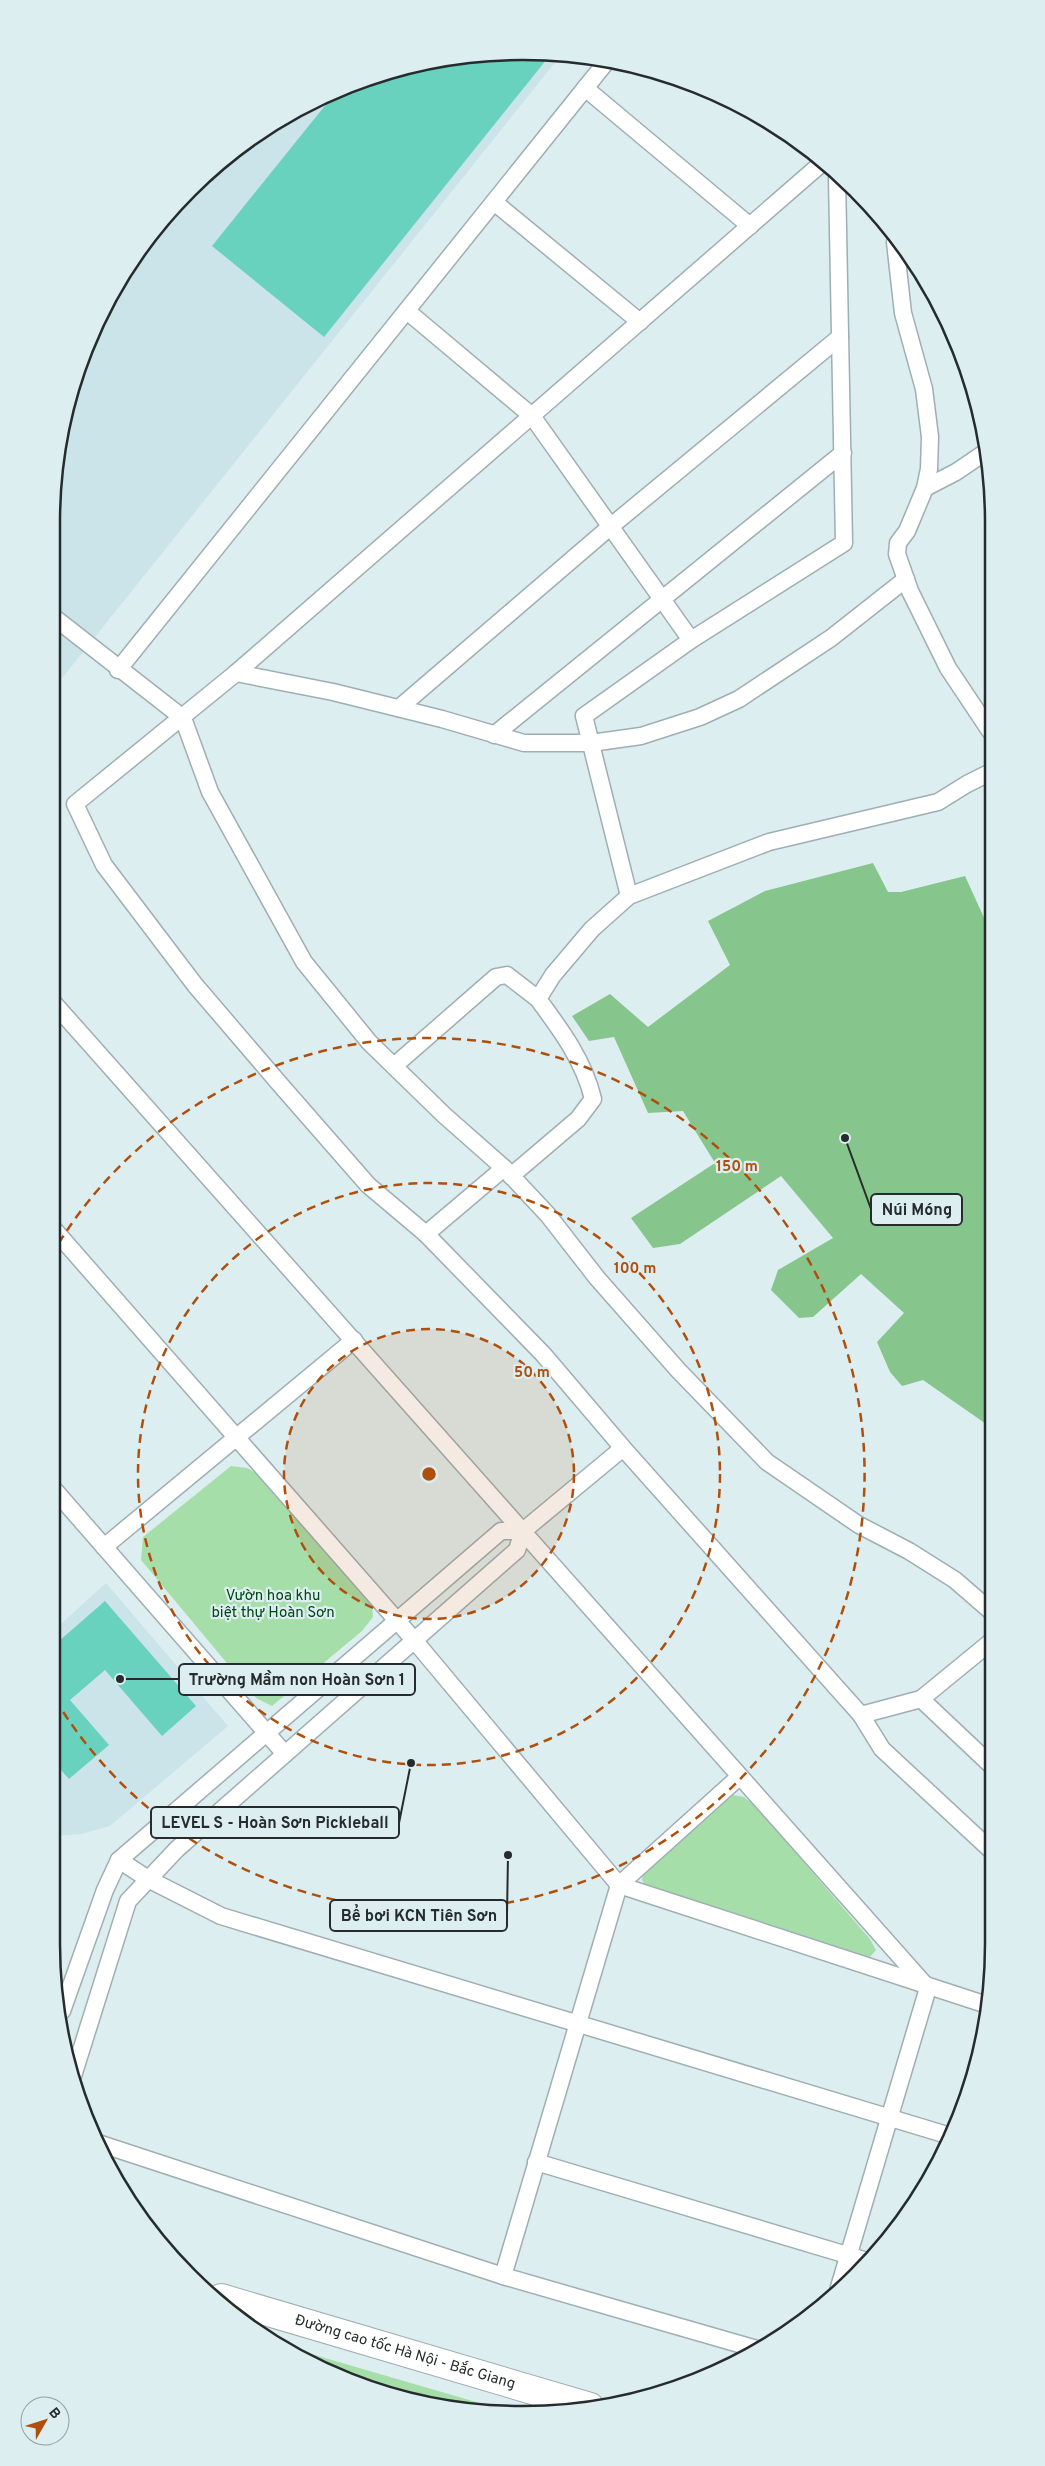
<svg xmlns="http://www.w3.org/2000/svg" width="1045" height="2466" viewBox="0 0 1045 2466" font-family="Overpass,sans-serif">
	<rect width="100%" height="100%" fill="#ddeef1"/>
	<g fill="#cbe4ea">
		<path d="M491,52L561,55L51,692V523L76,371L114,287L168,212L235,149L314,100L400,67Z"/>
		<path d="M106,1583L228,1726L110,1826L81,1834L51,1836V1633Z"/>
	</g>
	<g fill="#a6deaa">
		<path d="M231,1466L247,1468L256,1473L372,1604L373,1617L362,1631L272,1706L256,1698L141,1560L143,1537Z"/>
		<path d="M733,1795L744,1797L755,1806L870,1939L876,1950L870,1957H857L646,1889L642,1879L643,1872Z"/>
		<path d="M277,2344L500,2409L461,2411L371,2390L287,2352Z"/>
	</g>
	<path fill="#86c58c" d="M873,863L888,892H901L965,876L991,933L992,1456L989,1426L923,1380L902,1386L890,1372L877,1342L904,1313L861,1274L813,1317L799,1318L771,1290L778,1270L833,1238L781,1176L680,1244L653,1248L631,1218L715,1163L683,1111L648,1113L614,1037L589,1041L572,1016L610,994L648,1027L730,965L708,921L765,891Z"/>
	<g fill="#68d2be">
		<path d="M491,52L551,54L324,337L212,246L336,92L400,67Z"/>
		<path d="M105,1601L196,1706L162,1736L105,1670L70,1700L109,1745L69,1779L51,1759V1648Z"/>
	</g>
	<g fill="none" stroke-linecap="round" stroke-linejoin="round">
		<defs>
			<g id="minor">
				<path d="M585,88L750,226"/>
				<path d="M822,163L236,673L75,804L104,865L195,985L278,1082L368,1185L426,1234L543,1354L623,1448L861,1715L882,1749L994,1853"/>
				<path d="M494,202L640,322"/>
				<path d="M895,242L903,313L924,389L930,437L929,469L925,488L907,531L898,543L897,554L910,591L948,668L990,731"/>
				<path d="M407,311L532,416L691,640"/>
				<path d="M925,488L956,472L987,451"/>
				<path d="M51,615L183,718L210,792L304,962L369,1042L444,1115L504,1168L548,1215L597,1278L678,1370L767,1462L859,1525L909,1551L955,1580L993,1613"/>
				<path d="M118,670L607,61"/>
				<path d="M236,673L333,692L442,719L524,743H591L641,736L700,717L739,699L831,638L906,579"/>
				<path d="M399,708L610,527L840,337"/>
				<path d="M494,735L843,453"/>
				<path d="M629,896L584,716L691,640L844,543L837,177"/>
				<path d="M51,1000L928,1988L837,2294"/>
				<path d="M394,1066L496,977L507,975L538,999"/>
				<path d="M511,1176L578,1119L593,1099C584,1061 561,1030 538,999L553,975L592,929L629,896L769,842L938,802L967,784L991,772"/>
				<path d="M51,1226L414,1640L619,1885L984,2004"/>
				<path d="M426,1234L504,1168"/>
				<path d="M51,1486L285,1754"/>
				<path d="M104,1547L354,1340"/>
				<path d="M921,1699L993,1640"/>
				<path d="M861,1715L921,1699L993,1767"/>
				<path d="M119,1860L148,1879L221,1916L947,2135"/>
				<path d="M62,2011L105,1890L119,1860L501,1531H523"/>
				<path d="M73,2076L128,1901L177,1849L517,1550L523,1531L623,1448"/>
				<path d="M98,2143L503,2276L760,2350"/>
				<path d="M536,2162L867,2261"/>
				<path d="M503,2276L619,1885L739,1777"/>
			</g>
			<g id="motorway">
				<path id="s1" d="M221,2298L590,2407"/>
			</g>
		</defs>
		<use href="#minor" stroke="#9faeb2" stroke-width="19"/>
		<use href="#motorway" stroke="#9faeb2" stroke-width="30"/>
		<use href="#minor" stroke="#fff" stroke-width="16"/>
		<use href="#motorway" stroke="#fff" stroke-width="28"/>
	</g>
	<circle cx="429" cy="1474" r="145" fill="#b04f0b" fill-opacity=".12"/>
	<g fill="none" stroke="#b04f0b" stroke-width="2.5" stroke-dasharray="9 6">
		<circle cx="429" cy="1474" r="145"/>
		<circle cx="429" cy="1474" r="291"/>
		<path d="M51 1256A436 436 0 1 1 51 1692"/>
	</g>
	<g text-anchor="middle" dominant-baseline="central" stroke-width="4.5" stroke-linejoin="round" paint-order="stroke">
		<g font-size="15" fill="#004814" stroke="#ddeef1">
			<text x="273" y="1596">Vườn hoa khu<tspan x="273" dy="17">biệt thự Hoàn Sơn</tspan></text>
		</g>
		<g font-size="15" fill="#262c2d" stroke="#ddeef1">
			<text stroke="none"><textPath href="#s1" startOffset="192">Đường cao tốc Hà Nội - Bắc Giang</textPath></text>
		</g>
	</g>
	<path d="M0 0H1045V2466H0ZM522 60H523A462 462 0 0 1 985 522V1944A462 462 0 0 1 523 2406H522A462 462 0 0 1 60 1944V522A462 462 0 0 1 522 60Z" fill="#ddeef1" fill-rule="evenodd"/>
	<path fill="none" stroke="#262c2d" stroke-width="2.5" d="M522 60H523A462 462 0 0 1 985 522V1944A462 462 0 0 1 523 2406H522A462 462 0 0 1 60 1944V522A462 462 0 0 1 522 60Z"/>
	<circle cx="429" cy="1474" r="8" fill="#b04f0b" stroke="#ddeef1" stroke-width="2.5"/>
	<g font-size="15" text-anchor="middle" font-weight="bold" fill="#b04f0b" stroke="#ddeef1" stroke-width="4.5" stroke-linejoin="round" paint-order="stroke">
		<text x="737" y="1171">150 m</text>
		<text x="635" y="1273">100 m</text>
		<text x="532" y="1377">50 m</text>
	</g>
	<path fill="none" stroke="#262c2d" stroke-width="2" d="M845 1138L871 1209M120 1679L179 1679M411 1763L399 1823M508 1855L507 1915"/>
	<g fill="#262c2d" stroke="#ddeef1" stroke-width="2">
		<circle cx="845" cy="1138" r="5"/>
		<circle cx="120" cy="1679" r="5"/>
		<circle cx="411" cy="1763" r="5"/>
		<circle cx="508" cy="1855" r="5"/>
	</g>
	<g fill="#ddeef1" stroke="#262c2d" stroke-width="2">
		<rect x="871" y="1194" width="91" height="31" rx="5"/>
		<rect x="179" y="1664" width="236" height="31" rx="5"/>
		<rect x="151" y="1807" width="248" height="31" rx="5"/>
		<rect x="330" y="1900" width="177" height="31" rx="5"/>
	</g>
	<g font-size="16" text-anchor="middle" font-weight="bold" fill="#262c2d">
		<text x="917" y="1215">Núi Móng</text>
		<text x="297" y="1685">Trường Mầm non Hoàn Sơn 1</text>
		<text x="275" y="1828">LEVEL S - Hoàn Sơn Pickleball</text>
		<text x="419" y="1921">Bể bơi KCN Tiên Sơn</text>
	</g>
	<g transform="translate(45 2421) rotate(51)"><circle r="24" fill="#ddeef1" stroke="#94a0a3"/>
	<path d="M0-4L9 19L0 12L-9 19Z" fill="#b04f0b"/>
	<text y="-8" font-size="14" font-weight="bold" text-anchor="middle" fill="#262c2d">B</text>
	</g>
</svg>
